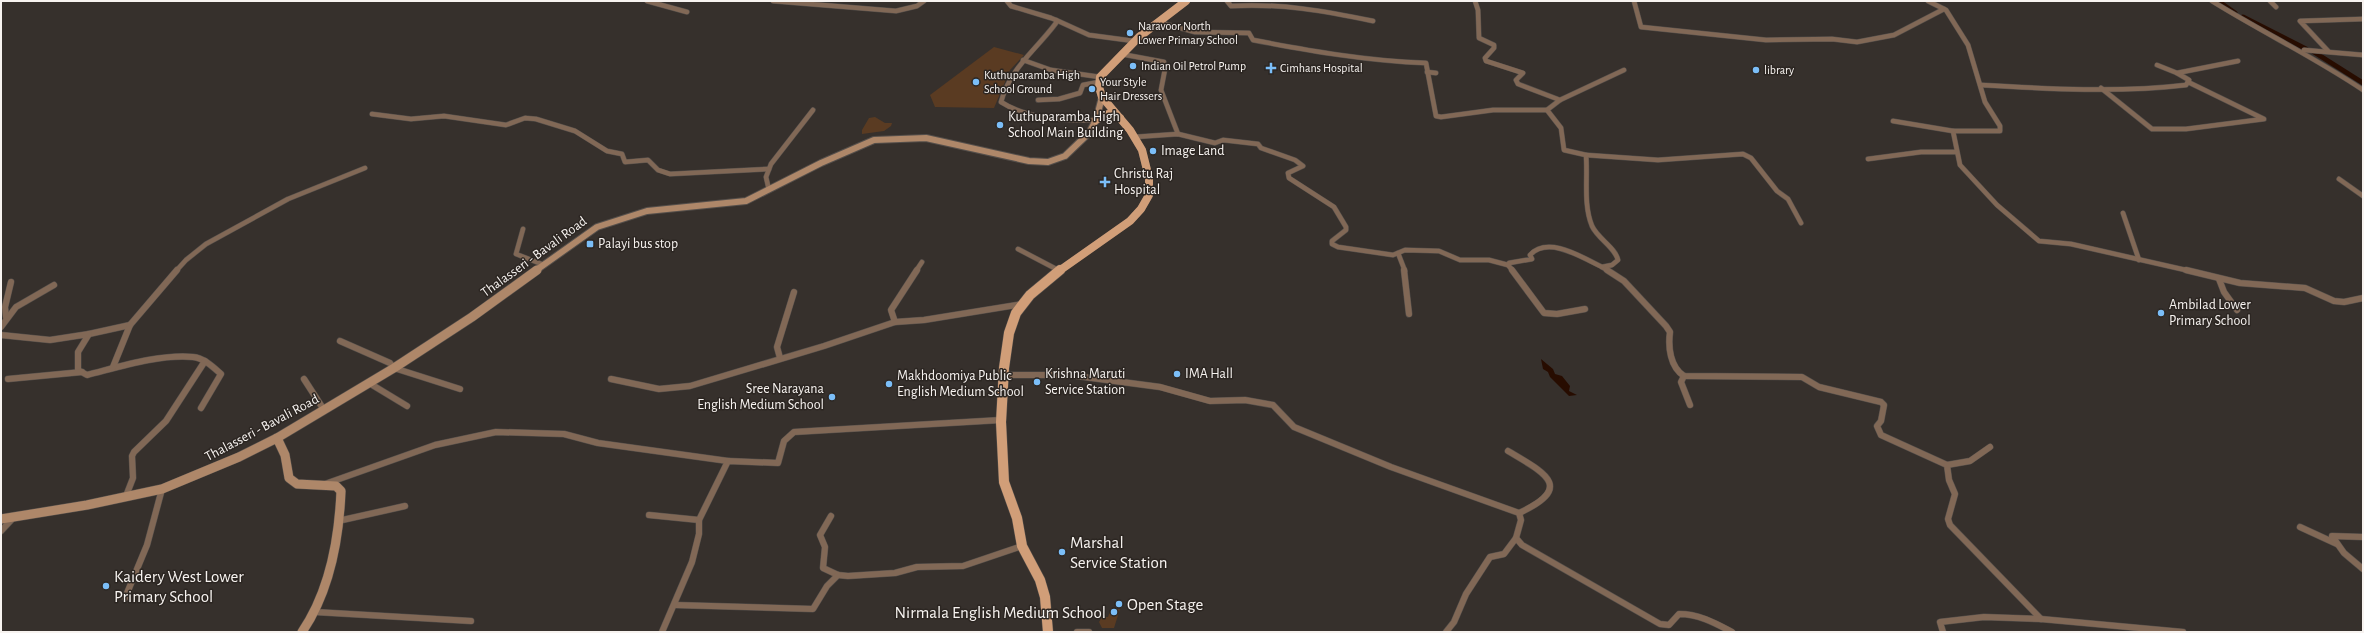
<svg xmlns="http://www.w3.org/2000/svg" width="2364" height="633" viewBox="0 0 2364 633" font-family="'Alegreya Sans',sans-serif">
	<rect width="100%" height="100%" fill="#36302c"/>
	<g fill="#5a3b22">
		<path d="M994,47L1024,55L1010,70L994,108L935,107L930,95Z"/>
		<path d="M875,117L885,123H892L891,126L884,131L862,134V130L869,118Z"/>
		<path d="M1111,608L1120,609L1114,628H1102L1099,622L1102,617H1108Z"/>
	</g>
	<path fill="#270c00" d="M1541,359L1553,369L1555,374L1562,376L1570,386L1569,391L1577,395L1569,396L1550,377L1548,372L1543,369Z"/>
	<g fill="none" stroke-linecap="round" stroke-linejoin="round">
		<g stroke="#270c00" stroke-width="5">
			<path d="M2218,1L2235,13"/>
			<path d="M2243,17L2306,49"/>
			<path d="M2314,52L2363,83"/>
		</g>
		<defs>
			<g id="street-far1">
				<path d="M647,1L687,12"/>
				<path d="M773,1L896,11L917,6L924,1"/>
				<path d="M1007,1L1011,6L1051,18L1056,20V23C1036,50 1010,68 1001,102C1027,119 1066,121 1096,120"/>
				<path d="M1227,1L1231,6C1280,3 1325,11 1373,21"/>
				<path d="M1475,1L1478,10L1479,38L1494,45V48L1485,58L1486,61L1523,73L1516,80L1518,84L1560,100L1547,110L1561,128L1564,150L1586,155C1588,178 1583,204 1592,226C1598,239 1615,247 1618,260L1612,265L1602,267L1609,271"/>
				<path d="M1634,1L1641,27L1766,40L1832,39L1857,42L1894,35L1944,9"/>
				<path d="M1928,1L1946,10L1968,45L1985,102L2000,126V131H1953L1960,165L1997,205L2039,241L2071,244L2190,271"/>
				<path d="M2212,1C2262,32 2314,57 2363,90"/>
				<path d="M2270,1L2276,7"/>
				<path d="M1056,20L1089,35L1134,41"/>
				<path d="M1158,22L1195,32L1249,33L1253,40C1311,51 1367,61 1426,63L1436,116L1441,117L1493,110H1547"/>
				<path d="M2304,50L2363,55"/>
				<path d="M2328,51L2300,21L2363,19"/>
				<path d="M1121,54L1164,62L1165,69L1161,90L1178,134"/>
				<path d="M1023,60L1051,70L1100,77"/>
				<path d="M2157,65L2177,73"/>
				<path d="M1427,72L1436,73"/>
				<path d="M1981,85C2049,89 2119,93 2186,85L2189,80L2177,73L2238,61"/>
				<path d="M2101,88L2152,129H2186L2264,119L2188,82"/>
				<path d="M1038,100L1059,99L1080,93L1083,85L1099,82"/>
				<path d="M1560,100L1624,70"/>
				<path d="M372,114L411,119L444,116L506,125L525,118L536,119L575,131L607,151L622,154L625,162L648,160L658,170L670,174L769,169"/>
				<path d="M1893,121L1953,131"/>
				<path d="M1134,137L1178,134L1215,143L1223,140L1258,144L1261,148L1295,160L1303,166L1288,173L1289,178L1334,207L1346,227V230L1332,241V244L1338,247L1393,255L1405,250L1439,251L1460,260H1489L1508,265L1509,263L1532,259L1530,255C1548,235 1583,258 1602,267"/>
				<path d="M1586,155L1658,160L1743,154L1751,158L1777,191L1788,199L1801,223"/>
				<path d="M1868,159L1921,152H1956"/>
				<path d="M2339,179L2363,196"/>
				<path d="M769,190L766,177L771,164L813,110"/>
				<path d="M2123,213L2139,260"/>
				<path d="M523,229L516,254L544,265"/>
				<path d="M1018,249L1060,271"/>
				<path d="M1398,253L1405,271"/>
				<path d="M1508,265L1513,271"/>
				<path d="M176,271L186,260L206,244L288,199L365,168"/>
				<path d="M916,271L922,262"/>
			</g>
			<g id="street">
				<path d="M1404,270L1409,314"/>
				<path d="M1512,270L1544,313L1557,314L1585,309"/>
				<path d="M1607,270L1624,281L1666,326L1670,332C1668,347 1670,367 1684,376L1802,377L1819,387L1881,402L1884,405L1881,421L1877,426L1881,435L1947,465L1949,480L1955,494L1948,519L1950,525L2041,619"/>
				<path d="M2186,270L2240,283L2305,288L2334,301L2344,302L2363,298"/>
				<path d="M2219,279L2224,292L2237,310"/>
				<path d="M6,317L5,307L11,282"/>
				<path d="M895,322L891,310L917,270"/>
				<path d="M1,327L16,307L54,285"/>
				<path d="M89,334L130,325"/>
				<path d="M1,335L50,340L89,334L78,352V370L87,375C119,367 159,354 193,357C204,358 213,367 221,374L201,408"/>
				<path d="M340,341L390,363L394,368L460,389"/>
				<path d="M780,358L777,347L794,292"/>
				<path d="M113,367L130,325L177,270"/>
				<path d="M1004,375H1069L1160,387L1210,401L1245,400L1273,405L1294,427L1391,467L1519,513L1521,520L1516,538L1522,545L1660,624L1669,625L1679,614C1699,614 1715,623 1732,632"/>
				<path d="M1684,376L1681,382L1690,405"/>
				<path d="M8,379L82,372"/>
				<path d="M304,379L324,410"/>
				<path d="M611,379L659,389L690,386L824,346L895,322L924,320L1023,304"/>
				<path d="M369,383L407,406"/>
				<path d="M1508,451C1545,473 1575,487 1519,513"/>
				<path d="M1947,465L1970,461L1990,447"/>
				<path d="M325,484L435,445L496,432L564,434L598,443L728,461"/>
				<path d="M126,496L133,478L132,456L134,452L166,421L205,361"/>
				<path d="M649,515L699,520"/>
				<path d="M831,516L820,535L825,547L823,568L838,575L848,576L895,573L917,567L963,566L1022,546"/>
				<path d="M338,521L405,506"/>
				<path d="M2300,527L2337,544"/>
				<path d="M1,531L14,517"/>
				<path d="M2363,537L2332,536L2344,553L2363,569"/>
				<path d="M125,598L147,545L162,489"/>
				<path d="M675,605L813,609L827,586L838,575"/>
				<path d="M315,612L471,621"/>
				<path d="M662,632L692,562L699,534V520L728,461L778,463L784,441L794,432L1001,420"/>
				<path d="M1077,632H1089"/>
				<path d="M1446,632L1454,622L1466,594L1490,557L1504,554L1516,538"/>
				<path d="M1943,632L1940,622L1984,617L2041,619L2183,632"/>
			</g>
			<path id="secondary-far1" d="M535,271L597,227L647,211L746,201L821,163L874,140L926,138L1029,161L1048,162L1065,156L1089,133L1096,120L1102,97"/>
			<g id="secondary">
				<path d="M277,438L285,455L289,478L297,484L336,486L341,491C339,540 330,591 302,632"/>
				<path d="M1,519L87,505L162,489L239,457L277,438L394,368L472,317L537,270"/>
			</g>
			<g id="primary-far1">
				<path d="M1096,120L1108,114L1120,118"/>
				<path d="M1059,271L1130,221L1141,209L1149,195V178L1142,150L1130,130L1102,97L1099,87L1100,77L1139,37L1186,1"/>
			</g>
			<path id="primary" d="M1048,632L1045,597L1040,580L1022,546L1017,518L1004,482L1001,422L1004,368L1009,333L1016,313L1030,295L1060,270"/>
		</defs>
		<use href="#street-far1" stroke="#554f4b" stroke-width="5.5"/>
		<use href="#street" stroke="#554f4b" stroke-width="7"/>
		<use href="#secondary-far1" stroke="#554f4b" stroke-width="8"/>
		<use href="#secondary" stroke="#554f4b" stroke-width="10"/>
		<use href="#primary-far1" stroke="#554f4b" stroke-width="8"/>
		<use href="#primary" stroke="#554f4b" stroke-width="11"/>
		<use href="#street-far1" stroke="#816856" stroke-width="4.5"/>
		<use href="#street" stroke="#816856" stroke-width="6"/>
		<use href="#secondary-far1" stroke="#ae8769" stroke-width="6"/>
		<use href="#secondary" stroke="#ae8769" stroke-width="9"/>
		<use href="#primary-far1" stroke="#d19e78" stroke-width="8"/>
		<use href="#primary" stroke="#d19e78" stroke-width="10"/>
	</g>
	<g fill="#7bbef8" stroke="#2c2622" stroke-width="1.5">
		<circle cx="1130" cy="33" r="4"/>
		<circle cx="1133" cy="66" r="4"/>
		<path d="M1269 62h4v4h4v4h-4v4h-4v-4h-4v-4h4z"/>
		<circle cx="1756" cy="70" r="4"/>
		<circle cx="976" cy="82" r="4"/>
		<circle cx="1092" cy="89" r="4"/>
		<circle cx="1000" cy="125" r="4"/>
		<circle cx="1153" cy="151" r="4"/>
		<path d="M1103 176h4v4h4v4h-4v4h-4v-4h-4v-4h4z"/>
		<rect x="586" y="240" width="8" height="8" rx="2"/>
		<circle cx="2161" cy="313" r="4"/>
		<circle cx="1177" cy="374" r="4"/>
		<circle cx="1037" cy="382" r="4"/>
		<circle cx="889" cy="384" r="4"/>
		<circle cx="832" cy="397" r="4"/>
		<circle cx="1062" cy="552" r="4"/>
		<circle cx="106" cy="586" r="4"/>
		<circle cx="1119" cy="604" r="4"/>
		<circle cx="1114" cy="612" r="4"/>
	</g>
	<g text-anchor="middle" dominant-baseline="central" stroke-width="3" stroke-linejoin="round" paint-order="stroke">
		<g font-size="12" fill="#f7f3f0" stroke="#2c2622" text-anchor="start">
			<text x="1138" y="26">Naravoor North<tspan x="1138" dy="14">Lower Primary School</tspan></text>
			<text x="1141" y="66">Indian Oil Petrol Pump</text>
			<text x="1280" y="68">Cimhans Hospital</text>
			<text x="1764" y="70">library</text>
			<text x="984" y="75">Kuthuparamba High<tspan x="984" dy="14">School Ground</tspan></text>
			<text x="1100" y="82">Your Style<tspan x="1100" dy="14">Hair Dressers</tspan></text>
		</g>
		<g font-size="14" fill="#f7f3f0" stroke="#2c2622" text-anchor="start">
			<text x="1008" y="117">Kuthuparamba High<tspan x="1008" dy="16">School Main Building</tspan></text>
			<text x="1161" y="151">Image Land</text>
			<text x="1114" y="174">Christu Raj<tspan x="1114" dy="16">Hospital</tspan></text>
			<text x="598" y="244">Palayi bus stop</text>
			<text x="2169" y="305">Ambilad Lower<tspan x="2169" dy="16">Primary School</tspan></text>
			<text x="1045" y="374">Krishna Maruti<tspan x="1045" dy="16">Service Station</tspan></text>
			<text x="1185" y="374">IMA Hall</text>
			<text x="897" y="376">Makhdoomiya Public<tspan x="897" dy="16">English Medium School</tspan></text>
			<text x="824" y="389" text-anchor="end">Sree Narayana<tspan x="824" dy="16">English Medium School</tspan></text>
		</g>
		<g font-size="14" fill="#f7f3f0" stroke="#2c2622">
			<text transform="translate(534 257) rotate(-36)">Thalasseri - Bavali Road</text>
			<text transform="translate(262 428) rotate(-28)">Thalasseri - Bavali Road</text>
		</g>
		<g font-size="17" fill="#f7f3f0" stroke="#2c2622" text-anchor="start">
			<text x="1070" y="542">Marshal<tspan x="1070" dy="20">Service Station</tspan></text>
			<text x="114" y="576">Kaidery West Lower<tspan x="114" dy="20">Primary School</tspan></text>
			<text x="1127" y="604">Open Stage</text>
			<text x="1106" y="612" text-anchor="end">Nirmala English Medium School</text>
		</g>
	</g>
	<rect width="2364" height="633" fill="none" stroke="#f7f3f0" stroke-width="4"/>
</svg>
